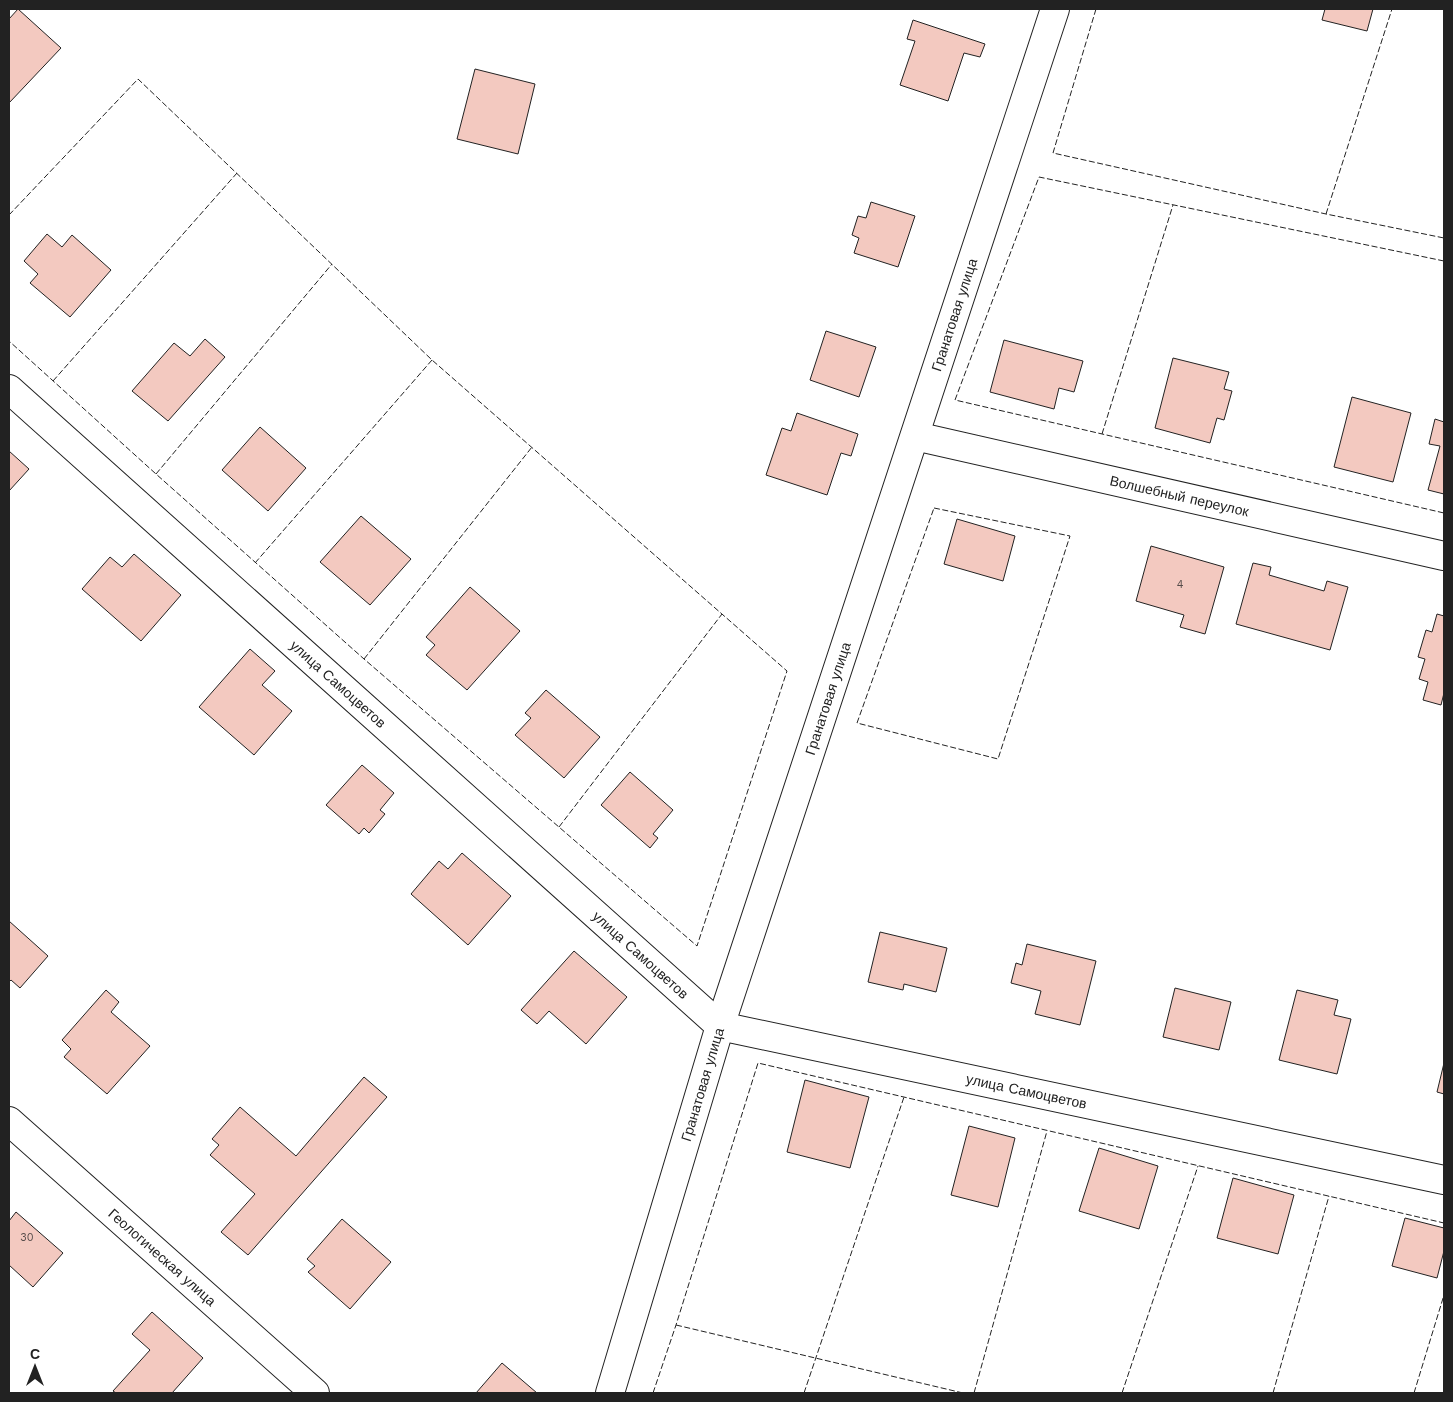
<svg xmlns="http://www.w3.org/2000/svg" width="1453" height="1402" viewBox="0 0 1453 1402" font-family="'Work Sans',sans-serif">
	<rect width="100%" height="100%" fill="#fff"/>
	<g fill="#f3c9c0" stroke="#222">
		<path d="M18,9L61,48L9,103V19Z"/>
		<path d="M1325,9H1373L1367,31L1322,20Z"/>
		<path d="M913,20L985,44L980,57L964,53L948,101L900,85L915,41L907,39Z"/>
		<path d="M475,69L535,84L518,154L457,139Z"/>
		<path d="M871,202L915,216L898,267L854,253L859,238L852,235L858,216L866,218Z"/>
		<path d="M47,234L62,247L72,235L111,270L70,317L30,283L38,274L24,261Z"/>
		<path d="M826,331L876,347L859,397L810,380Z"/>
		<path d="M205,339L225,357L168,421L132,391L174,343L190,356Z"/>
		<path d="M1004,340L1083,361L1074,392L1059,388L1054,409L990,392Z"/>
		<path d="M1173,358L1229,372L1224,389L1232,391L1224,420L1217,418L1210,443L1155,428Z"/>
		<path d="M1352,397L1411,413L1393,482L1334,467Z"/>
		<path d="M797,413L858,434L851,456L841,453L827,495L766,475L782,428L791,431Z"/>
		<path d="M1435,419L1444,422V494L1428,490L1440,446L1429,444Z"/>
		<path d="M260,427L306,468L268,511L222,470Z"/>
		<path d="M9,451L29,469L9,491Z"/>
		<path d="M361,516L411,559L370,605L320,562Z"/>
		<path d="M957,519L1015,536L1003,581L944,564Z"/>
		<path d="M1151,546L1224,567L1205,634L1180,627L1184,615L1136,601Z"/>
		<path d="M134,554L181,595L141,641L82,589L110,557L122,567Z"/>
		<path d="M1253,563L1271,567L1269,575L1324,591L1327,581L1348,587L1330,650L1236,624Z"/>
		<path d="M470,587L520,631L467,690L426,655L435,645L426,637Z"/>
		<path d="M1437,614L1444,616V693L1441,705L1423,700L1428,682L1419,679L1425,659L1418,657L1426,630L1432,632Z"/>
		<path d="M250,649L275,671L262,685L292,711L254,755L199,707Z"/>
		<path d="M546,690L600,737L564,778L515,735L531,718L525,713Z"/>
		<path d="M362,765L394,793L380,810L385,814L369,833L364,828L359,834L326,805Z"/>
		<path d="M630,772L673,810L653,834L658,838L650,848L601,805Z"/>
		<path d="M462,853L511,896L468,945L411,894L439,861L448,869Z"/>
		<path d="M9,921L48,956L20,988L11,980L9,982Z"/>
		<path d="M880,932L947,948L936,992L904,984L903,990L868,982Z"/>
		<path d="M1027,944L1096,961L1080,1025L1035,1014L1041,991L1011,983L1016,963L1022,965Z"/>
		<path d="M574,951L627,997L586,1044L549,1011L537,1024L521,1010Z"/>
		<path d="M1175,988L1231,1002L1219,1050L1163,1037Z"/>
		<path d="M106,990L119,1002L111,1012L150,1046L107,1094L64,1057L71,1049L62,1040Z"/>
		<path d="M1297,990L1338,1000L1334,1015L1351,1019L1337,1074L1279,1060Z"/>
		<path d="M1444,1063V1094L1437,1092Z"/>
		<path d="M364,1077L387,1097L248,1255L221,1232L255,1194L210,1155L219,1145L212,1139L240,1107L296,1156Z"/>
		<path d="M805,1080L869,1097L850,1168L787,1152Z"/>
		<path d="M969,1126L1015,1138L998,1207L951,1195Z"/>
		<path d="M1099,1148L1158,1166L1139,1229L1079,1211Z"/>
		<path d="M1233,1178L1294,1195L1278,1254L1217,1238Z"/>
		<path d="M16,1212L63,1253L33,1287L9,1265V1221Z"/>
		<path d="M1405,1218L1444,1228V1251L1437,1278L1392,1266Z"/>
		<path d="M342,1219L391,1262L350,1309L308,1272L315,1266L307,1259Z"/>
		<path d="M152,1312L203,1358L172,1393H116L113,1391L150,1350L132,1334Z"/>
		<path d="M502,1363L537,1393H476Z"/>
	</g>
	<g fill="none" stroke-linecap="round" stroke-linejoin="round">
		<defs>
			<g id="minor">
				<path id="s1" d="M9,389L720,1026L1444,1180"/>
				<path id="s2" d="M915,436L1444,556"/>
				<path id="s3" d="M9,1121L315,1393"/>
				<path id="s4" d="M610,1393L720,1026L1055,9"/>
			</g>
		</defs>
		<use href="#minor" stroke="#222" stroke-width="30"/>
		<use href="#minor" stroke="#fff" stroke-width="28"/>
		<g stroke="#222" stroke-width="1" stroke-dasharray="6 2.5" stroke-linecap="butt">
			<path d="M1096,9L1053,153L1326,214L1444,238"/>
			<path d="M1326,214L1392,9"/>
			<path d="M9,215L138,79L432,360L787,671L697,946L364,659L156,474L9,341"/>
			<path d="M1444,261L1039,177L955,400L1444,513"/>
			<path d="M53,381L237,173"/>
			<path d="M1102,434L1173,205"/>
			<path d="M156,474L332,264"/>
			<path d="M934,508L1070,536L998,759L857,723Z"/>
			<path d="M255,563L432,360"/>
			<path d="M364,659L532,447"/>
			<path d="M559,827L722,614"/>
			<path d="M676,1325L963,1393"/>
			<path d="M653,1393L676,1325L758,1063L1444,1223"/>
			<path d="M804,1393L904,1097"/>
			<path d="M974,1393L1047,1131"/>
			<path d="M1122,1393L1198,1166"/>
			<path d="M1273,1393L1329,1196"/>
			<path d="M1414,1393L1444,1295"/>
		</g>
	</g>
	<g text-anchor="middle" dominant-baseline="central" stroke-width="4" stroke-linejoin="round" paint-order="stroke">
		<g font-size="11" fill="#564c4a">
			<text x="1180" y="584">4</text>
			<text x="27" y="1237">30</text>
		</g>
		<g font-size="14" fill="#222" stroke="#fff">
			<text stroke="none"><textPath href="#s4" startOffset="1132">Гранатовая улица</textPath></text>
			<text stroke="none"><textPath href="#s2" startOffset="271">Волшебный переулок</textPath></text>
			<text stroke="none"><textPath href="#s1" startOffset="442">улица Самоцветов</textPath></text>
			<text stroke="none"><textPath href="#s4" startOffset="728">Гранатовая улица</textPath></text>
			<text stroke="none"><textPath href="#s1" startOffset="848">улица Самоцветов</textPath></text>
			<text stroke="none"><textPath href="#s4" startOffset="322">Гранатовая улица</textPath></text>
			<text stroke="none"><textPath href="#s1" startOffset="1268">улица Самоцветов</textPath></text>
			<text stroke="none"><textPath href="#s3" startOffset="205">Геологическая улица</textPath></text>
		</g>
	</g>
	<rect width="1453" height="1402" fill="none" stroke="#222222" stroke-width="20"/>
	<g transform="translate(35 1367)" stroke="#ffffff" stroke-width="4" paint-order="stroke">
	<path d="M0-4L9 19L0 12L-9 19Z" fill="#222222"/>
	<text y="-8" font-size="14" font-weight="bold" text-anchor="middle" fill="#222222">С</text>
	</g>
</svg>
